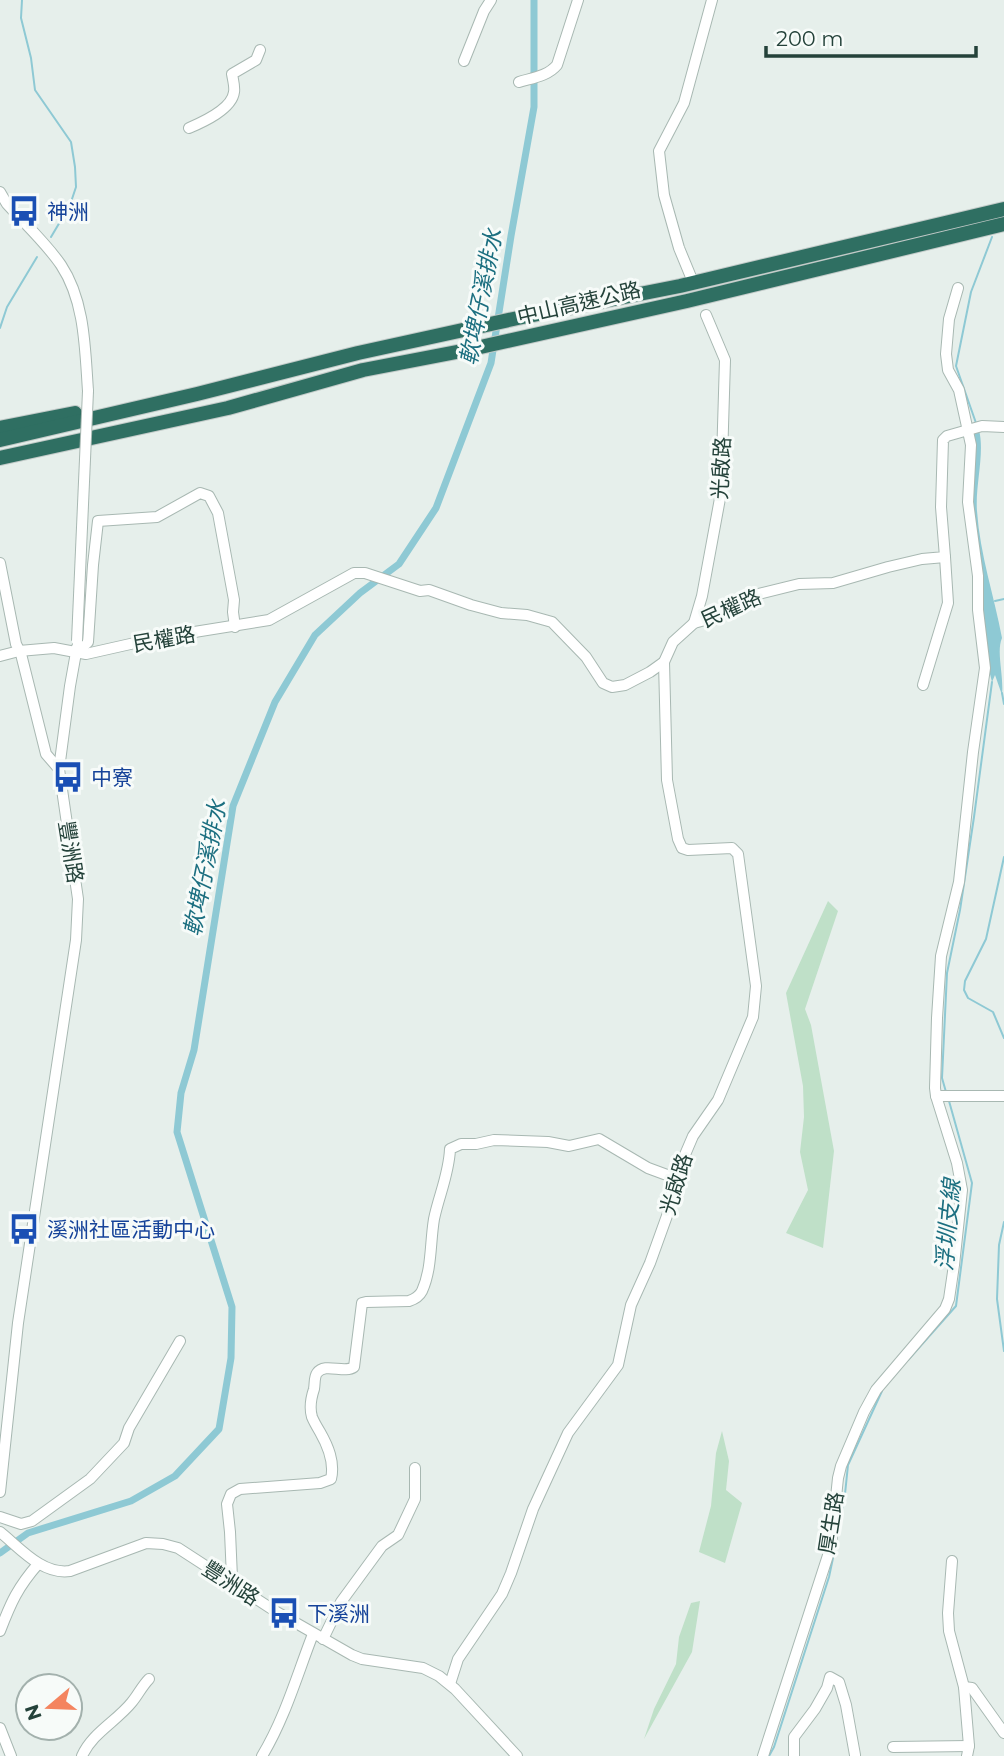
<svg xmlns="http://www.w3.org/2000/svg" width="1004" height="1756" viewBox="0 0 1004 1756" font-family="Montserrat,'Noto Sans TC',sans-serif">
	<rect width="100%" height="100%" fill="#e6efeb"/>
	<g fill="#bfe0c8">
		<path d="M828,901L838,911L805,1009L811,1025L834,1151L823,1248L786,1233L808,1190L800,1152L804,1117L803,1086L786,993Z"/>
		<path d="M722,1431L729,1461L726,1490L742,1503L725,1563L699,1552L711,1506L716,1453Z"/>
		<path d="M700,1601L692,1652L644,1739L654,1709L676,1664L679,1637L691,1603Z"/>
	</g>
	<path fill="#8ec9d4" d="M979,430C985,453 975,486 977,511C980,555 994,595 1002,638C996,652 1004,675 1002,695L995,675L992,682L989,670L970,494L973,436L974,431Z"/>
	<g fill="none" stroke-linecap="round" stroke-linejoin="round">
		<g stroke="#8ec9d4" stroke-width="2">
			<path d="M22,0L21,18L31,58L35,90L71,142L75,167L76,187L70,205L51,237"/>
			<path d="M0,328L7,307L37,257"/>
			<path d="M976,423L956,366L971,292L992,237"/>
			<path d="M995,601L1004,599"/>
			<path d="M1002,693L1004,704"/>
			<path d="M1004,857L986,939L965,981L964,990L968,998L993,1012L1004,1038"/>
			<path d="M946,1092L942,1078L947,973L960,910L974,817L992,682"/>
			<path d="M1004,1222L999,1245L997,1299L1004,1351"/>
			<path d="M908,1360L956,1306L972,1183L949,1101"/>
			<path d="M838,1531L845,1494L848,1465L882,1391"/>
			<path d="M769,1756L774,1747L829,1577L833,1558"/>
		</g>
		<path stroke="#8ec9d4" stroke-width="7" d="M0,1553L28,1533L131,1501L175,1476L219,1429L231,1358L232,1307L177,1132L181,1093L194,1050L233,806L275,702L315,635L360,593L399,564L436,508L491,363L511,236L534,107V0"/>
		<defs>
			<g id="minor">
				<path d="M464,61L484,11L491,0"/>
				<path d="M519,82C532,78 548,76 557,65L578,0"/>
				<path d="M189,128C203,122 232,109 234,92C235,87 233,80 232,74L256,60L260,50"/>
				<path d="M0,192L7,204C25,224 46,243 61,265C85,301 85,349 88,391"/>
				<path d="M691,277L679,248L664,195L659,151L684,103L712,0"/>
				<path d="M0,563L16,644L21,654L46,754L59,769"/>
				<path d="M694,623L702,596L721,493L725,360L706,315"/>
				<path d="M77,652L88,642L93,565L98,521L157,517L200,493L209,496L218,513L234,600L233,612L235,627"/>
				<path d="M0,656L19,651L54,648L86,654L157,638L269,620L354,573H365L420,591L429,590L471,605L501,613L527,615L552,622L586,657L603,683L612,687L625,685L650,672L664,662L673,642L694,623L705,620L717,619L728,607L750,596L799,584L833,583L888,567L922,559L945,557L941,507L943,440L947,436L982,426L1004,427"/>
				<path d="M923,685L948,603L945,557"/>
				<path d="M936,1096H1004"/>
				<path d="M0,1492L18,1323L76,940L78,899L59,769L70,686L77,647"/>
				<path d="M0,1517L21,1524L32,1521L90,1479L124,1443L129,1428L180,1341"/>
				<path d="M0,1532C20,1548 42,1575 70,1571L146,1543L163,1544L178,1548L275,1611L352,1655L362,1659L423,1668L439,1676L455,1689L517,1756"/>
				<path d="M952,1561L948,1613L949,1631L964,1687L969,1746L967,1756"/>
				<path d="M230,1581L232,1578L230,1532L227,1504L231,1494L240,1489L320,1483L331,1479C335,1462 328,1446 320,1432C317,1427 314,1422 312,1417C309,1407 311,1398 314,1389C315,1384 314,1377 317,1373C325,1362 344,1374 354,1367L362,1303L366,1302L409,1301C415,1299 419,1297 422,1291C432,1269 430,1243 434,1219C439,1195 449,1174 450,1149L461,1144H476L494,1140L548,1142L569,1146L599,1139L648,1168L675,1178"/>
				<path d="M0,1631C11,1602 18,1587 38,1564"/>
				<path d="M323,1639L341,1602L382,1546L398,1535L415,1499V1468"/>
				<path d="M450,1684L458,1659L502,1594L511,1573L533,1509L568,1433L618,1365L631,1305L650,1263L668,1213L675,1178L693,1136L718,1100L753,1017L756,986L738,854L732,848L688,850L682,848L678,839L667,780L664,662"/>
				<path d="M964,1687L972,1688L1004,1733"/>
				<path d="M0,1728L11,1756"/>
				<path d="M893,1747L969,1746"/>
				<path d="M82,1756C92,1733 117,1721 132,1702C138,1695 142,1686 149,1679"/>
				<path d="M262,1756C285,1718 297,1675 313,1634"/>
				<path d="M763,1756L831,1546L838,1478L841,1466L864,1412L876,1390L945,1309L949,1299L954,1265L962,1190L957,1163L936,1096L935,1088L937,1018L941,956L959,882L973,752L985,668L978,610V576L968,502L971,445L959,390L948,370L946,354L949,319L958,288"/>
				<path d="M794,1756V1737L815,1709L827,1688L830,1677L839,1682L846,1705L855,1755"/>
			</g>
			<g id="highway">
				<path d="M0,428L75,413"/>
				<path d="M0,440L197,394L358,353L518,318L680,286L1004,209"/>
				<path d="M0,458L228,408L363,370L467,350L687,301L1004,224"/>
			</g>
		</defs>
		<use href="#minor" stroke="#a8b8b2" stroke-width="12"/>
		<use href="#highway" stroke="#c2cac8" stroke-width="16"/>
		<use href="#minor" stroke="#fff" stroke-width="10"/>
		<use href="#highway" stroke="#2f6f62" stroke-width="14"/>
		<defs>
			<path id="minor-bridge" d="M77,641L88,391"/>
		</defs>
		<use href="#minor-bridge" stroke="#a8b8b2" stroke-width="12" stroke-linecap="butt"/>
		<use href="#minor-bridge" stroke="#fff" stroke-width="10"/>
	</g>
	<defs>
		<symbol id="bus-bare" viewBox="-9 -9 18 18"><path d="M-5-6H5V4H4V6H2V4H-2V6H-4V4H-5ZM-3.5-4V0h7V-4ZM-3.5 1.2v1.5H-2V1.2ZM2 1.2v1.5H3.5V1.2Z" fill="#1a4fb4" stroke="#f7fbf9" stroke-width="2.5" paint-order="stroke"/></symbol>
	</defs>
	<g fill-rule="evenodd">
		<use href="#bus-bare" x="2" y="189" width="44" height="44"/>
		<use href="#bus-bare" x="46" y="755" width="44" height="44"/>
		<use href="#bus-bare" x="2" y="1207" width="44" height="44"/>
		<use href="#bus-bare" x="262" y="1591" width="44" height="44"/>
	</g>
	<g text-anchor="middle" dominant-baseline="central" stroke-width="6" stroke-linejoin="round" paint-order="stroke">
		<g font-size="21" fill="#164399" stroke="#f7fbf9" text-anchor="start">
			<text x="47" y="211">神洲</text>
			<text x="91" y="777">中寮</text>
			<text x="47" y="1229">溪洲社區活動中心</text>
			<text x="307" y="1613">下溪洲</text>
		</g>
		<g font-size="21" fill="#24423a" stroke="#f7fbf9">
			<text transform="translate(579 303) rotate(-13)">中山高速公路</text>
			<text transform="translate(721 468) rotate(-87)">光啟路</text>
			<text transform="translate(731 608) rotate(-24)">民權路</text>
			<text transform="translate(164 639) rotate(-10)">民權路</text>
			<text transform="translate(71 852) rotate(81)">豐洲路</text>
			<text transform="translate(676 1184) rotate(-73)">光啟路</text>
			<text transform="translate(831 1523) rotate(-81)">厚生路</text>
			<text transform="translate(231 1583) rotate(33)">豐洲路</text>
		</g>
		<g font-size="23" font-style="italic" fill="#1c6f80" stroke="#f7fbf9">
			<text transform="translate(481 297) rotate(-79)">軟埤仔溪排水</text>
			<text transform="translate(205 868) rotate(-79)">軟埤仔溪排水</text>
			<text transform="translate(948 1225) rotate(-85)">浮圳支線</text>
		</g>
	</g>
	<g transform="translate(49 1707) rotate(251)"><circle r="33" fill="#f7fbf9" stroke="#a3b1ad" stroke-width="2"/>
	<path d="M0-5L12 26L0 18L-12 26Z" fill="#f4845f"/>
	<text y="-10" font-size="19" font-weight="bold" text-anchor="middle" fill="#24423a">N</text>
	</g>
	<path d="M766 46v10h210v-10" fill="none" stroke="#24423a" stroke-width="3.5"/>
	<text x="776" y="46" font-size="21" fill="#24423a" stroke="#f7fbf9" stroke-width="5" paint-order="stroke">200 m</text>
</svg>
